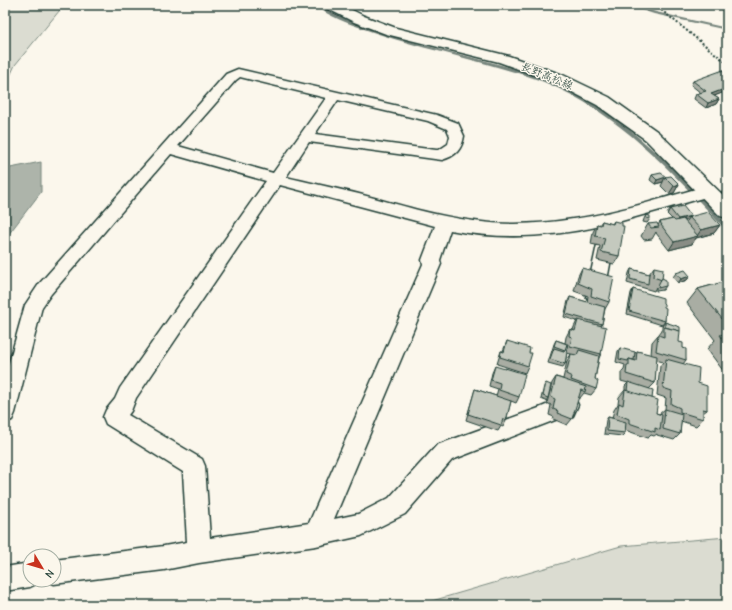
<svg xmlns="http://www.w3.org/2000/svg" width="732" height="610" viewBox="0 0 732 610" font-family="'Comic Neue','Klee One',sans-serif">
	<rect width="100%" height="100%" fill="#fbf7ec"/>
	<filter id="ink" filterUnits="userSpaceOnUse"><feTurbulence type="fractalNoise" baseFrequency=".025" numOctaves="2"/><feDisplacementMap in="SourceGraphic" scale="8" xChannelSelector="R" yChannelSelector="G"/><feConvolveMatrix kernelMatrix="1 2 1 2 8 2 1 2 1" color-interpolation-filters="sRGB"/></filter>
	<g filter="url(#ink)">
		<g fill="#dbdcd1" stroke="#7d8c82">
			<path d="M5,5H64L15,65L5,87Z"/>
			<path d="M727,537V605H418L621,546Z"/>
		</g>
		<path fill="#adb4aa" stroke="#74847b" d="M41,162V192L5,239V169Z"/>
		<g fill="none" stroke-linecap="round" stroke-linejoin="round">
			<g fill="#74847b" fill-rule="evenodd">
				<path d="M315,5C322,5 335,14 342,17C360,25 378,32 396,37C446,53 499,61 547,80C620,110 674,168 727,225V230L725,229C672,172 618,112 544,82C524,74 503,69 483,63C443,52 403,43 364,29C348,23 329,17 315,5Z"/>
				<path d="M626,5H632L656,12L727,28V30L654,14Z"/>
			</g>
			<defs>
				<g id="minor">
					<path d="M238,69L437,115L458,123L464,136C462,149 456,156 442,160L309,142L286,177C310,183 335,188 359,194C397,204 435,216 474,221C507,226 541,224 573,219C619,213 663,197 708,186L713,187L716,191L713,195L618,222L604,296L601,301L595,303L589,301L586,296L601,226C552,237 500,240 450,230L440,260L441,264L334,519L358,514L389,498L437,445L539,408L568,396L575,398L578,405L573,416L566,418L563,417L452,460L405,514L361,536L316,546L199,563L164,570L54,584L45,580H54V560L164,546L187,542L183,472L106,424L103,417L106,410L115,399L120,388L266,181L171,154L51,294L42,307L15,413L12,420L5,422V377L25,305L39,284L226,74ZM240,77L326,98L273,173L178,146L236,80ZM338,100L428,121L447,129L450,136L448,144L439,150H436L315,134ZM280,185L435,226L422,260L423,264L309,523L210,538L205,466L202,459L128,415L131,411L136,398Z"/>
					<path d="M30,563V580H40L38,583L30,587L5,591V567Z"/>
				</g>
				<path id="major" d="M324,5H342L364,16L396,28L509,56L563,75L609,97L658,132L727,199V218L720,216L646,140L597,105L551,81L499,62L386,34L354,22L326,8Z"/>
			</defs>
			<use href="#minor" stroke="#1f3d34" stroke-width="3"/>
			<use href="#major" stroke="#1f3d34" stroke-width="3"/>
			<path stroke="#1f3d34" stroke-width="2" stroke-dasharray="2 2" stroke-linecap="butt" d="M655,5L727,63"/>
			<use href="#minor" fill="#fbf7ec" fill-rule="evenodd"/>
			<use href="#major" fill="#fbf7ec" fill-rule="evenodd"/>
		</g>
		<g fill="#a9ada3" stroke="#1f3d34" fill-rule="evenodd">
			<path d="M693,81L727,91L714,96L719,99L716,104L706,108L694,99L696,94L701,93L691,85Z"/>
			<path d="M652,175L666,177L679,184L674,193L669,194L661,186L663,182L655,184L650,180Z"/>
			<path d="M670,209L691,216L720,225L714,233L696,238L692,244L669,250L656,233V232L652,239L644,240L641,236L648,224L658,225L660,222L672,219L667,214Z"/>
			<path d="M646,215L650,219L647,223L643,222L644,219Z"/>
			<path d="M602,221L612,224L614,221L619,256L614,264L597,260L600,246L591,244L593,232L597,224L599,225Z"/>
			<path d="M654,267L662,278L666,286L663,290L656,291V287L654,291L627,283L629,273L631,269L649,274Z"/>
			<path d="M582,268L609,302L605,309L602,324L601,326V354L599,358L595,379L596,389L591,395L584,393L580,398H578L572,419L567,425L553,419L554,417L549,415L551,405L547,403L552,383L556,377L563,379L567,361L571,354L567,353L565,364L563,367L548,363L554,344L556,340L565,343L566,337L570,329L573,330L574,327L577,321L564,317L568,301L570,297L587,302L588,296L574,291L578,276ZM568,344L566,352L564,351L567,344Z"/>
			<path d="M676,273L690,276L687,280L678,283L673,277Z"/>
			<path d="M727,281V376L707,349L715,340L687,303L698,289Z"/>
			<path d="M633,289L663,303L665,321L662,325L627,314L631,293Z"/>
			<path d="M665,322L683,348L686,360L683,364L698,383L707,410L703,413V419L696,426L681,421L680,434L674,440L657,435V434L654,436L651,435L648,438L625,430V433L622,436L604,434L606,420L608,417L612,418L614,410L618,404L619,397L625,390V386L628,383L621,381V372L624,369L625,365L616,362L618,351L620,348L634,354L637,351L651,355L652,342L658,335H659V334L662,330V326ZM656,360L663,362L660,366L657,395L666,398L665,409L659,414L656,413L649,389L655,383Z"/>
			<path d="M507,341L529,353L528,366L525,373L497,364L501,351H503Z"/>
			<path d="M495,366L519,397L516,403L511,401L506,421L503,427L501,426L498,431L466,420L475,389L496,396L498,389L489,386L492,373Z"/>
			<path d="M546,383L548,398L546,401L541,399L544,386Z"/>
		</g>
		<g fill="#898d85" stroke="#1f3d34">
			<path d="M727,88V91L709,98L711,94Z"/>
			<path d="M719,99L716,104L706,108L708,103Z"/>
			<path d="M665,177L663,182L655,184L657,180Z"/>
			<path d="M679,184L674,193L669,194L674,186Z"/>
			<path d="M689,217L686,221L676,223L678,219Z"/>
			<path d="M720,225L714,233L696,238L692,244L669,250L674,242L697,236L701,230Z"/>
			<path d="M690,276L687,280L678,283L681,279Z"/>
		</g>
		<g fill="#c4c9be" stroke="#1f3d34">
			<path d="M726,69H727V88L711,94L719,99L708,103L696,94L706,91L693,81Z"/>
			<path d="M661,173L666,177L657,180L652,175Z"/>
			<path d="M671,176L679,184L674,186L665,177Z"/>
			<path d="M683,206L691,216L678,219L670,209Z"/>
			<path d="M708,212L720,225L701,230L689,217Z"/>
			<path d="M646,215L650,216V219L646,218Z"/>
			<path d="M673,219L675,221L683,219L698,236L674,242L661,225H662L660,222Z"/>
			<path d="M602,221L613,224L614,221L622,223V226H624L619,256L601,252L605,238L595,236L597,224L601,225Z"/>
			<path d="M657,223L659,227L651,228L648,224Z"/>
			<path d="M654,267L663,269L662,280L653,277Z"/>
			<path d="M582,268L614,277L609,302L591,296L592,289L578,283Z"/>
			<path d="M631,269L649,274L648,284L630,279Z"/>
			<path d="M685,270L690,276L681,279L676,273Z"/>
			<path d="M662,278L666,280V286L658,288L659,283Z"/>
			<path d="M727,281V325L698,289Z"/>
			<path d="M633,289L663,298V303L664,304V307L666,308L665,321L629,311Z"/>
			<path d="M570,297L605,307L602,324L566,314Z"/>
			<path d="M578,320L606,327L601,354L570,346L572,337L569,336L570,329L575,331Z"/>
			<path d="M665,322L680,327V331L665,327Z"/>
			<path d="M664,327L680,331L679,342L683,343V348L686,349V360L656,351L658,335L664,337Z"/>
			<path d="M727,333V345L720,335Z"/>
			<path d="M556,340L567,344L565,350L554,346Z"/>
			<path d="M507,341L530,348L529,353H532L528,366L500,357L501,351L504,352Z"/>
			<path d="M554,348L567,352L565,364L550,359Z"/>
			<path d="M620,348L635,352L634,360L629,359L628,361L619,359Z"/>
			<path d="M579,350L599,356L595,379L598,381L596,389L571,380L572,377L566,374L571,354L577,355Z"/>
			<path d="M637,351L657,356L655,383L626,374L627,365H629V359L636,361Z"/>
			<path d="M666,359L699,368L698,383L707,386V410L703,409V419L680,412V408L671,404L672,391L663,388Z"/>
			<path d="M495,366L505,369V368L525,374L519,397L499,390L500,383L491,380Z"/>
			<path d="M556,377L586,387L585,392L581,390L572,419L557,413L558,411L553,409L555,399L551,397Z"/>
			<path d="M628,382L653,390L652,399L627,391Z"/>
			<path d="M546,383L551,385L548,398L543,396Z"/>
			<path d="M475,389L511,401L506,421L503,419L501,425L468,414Z"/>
			<path d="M625,390L658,400L656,413L662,415L660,430L655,428V432L629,423V419L617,414L619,403L623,405Z"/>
			<path d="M665,409L682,414L680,434L663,429Z"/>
			<path d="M608,417L626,422L625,433L607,431Z"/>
		</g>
	</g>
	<g text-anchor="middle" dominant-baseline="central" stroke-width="3" stroke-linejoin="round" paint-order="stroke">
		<g font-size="11" fill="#1f3d34" stroke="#fbf7ec">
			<text transform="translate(547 76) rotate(22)">長野高松線</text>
		</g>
	</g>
	<rect width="732" height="610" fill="none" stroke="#fbf7ec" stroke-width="20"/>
	<rect x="10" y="10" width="712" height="590" fill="none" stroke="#1f3d34" stroke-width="1.5" filter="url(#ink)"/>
	<g transform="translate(42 568) rotate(128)"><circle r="19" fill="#fbf7ec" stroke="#a3ada2"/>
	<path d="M0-3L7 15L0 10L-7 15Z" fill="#c8321e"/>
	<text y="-6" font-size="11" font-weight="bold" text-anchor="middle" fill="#1f3d34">N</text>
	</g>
</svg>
